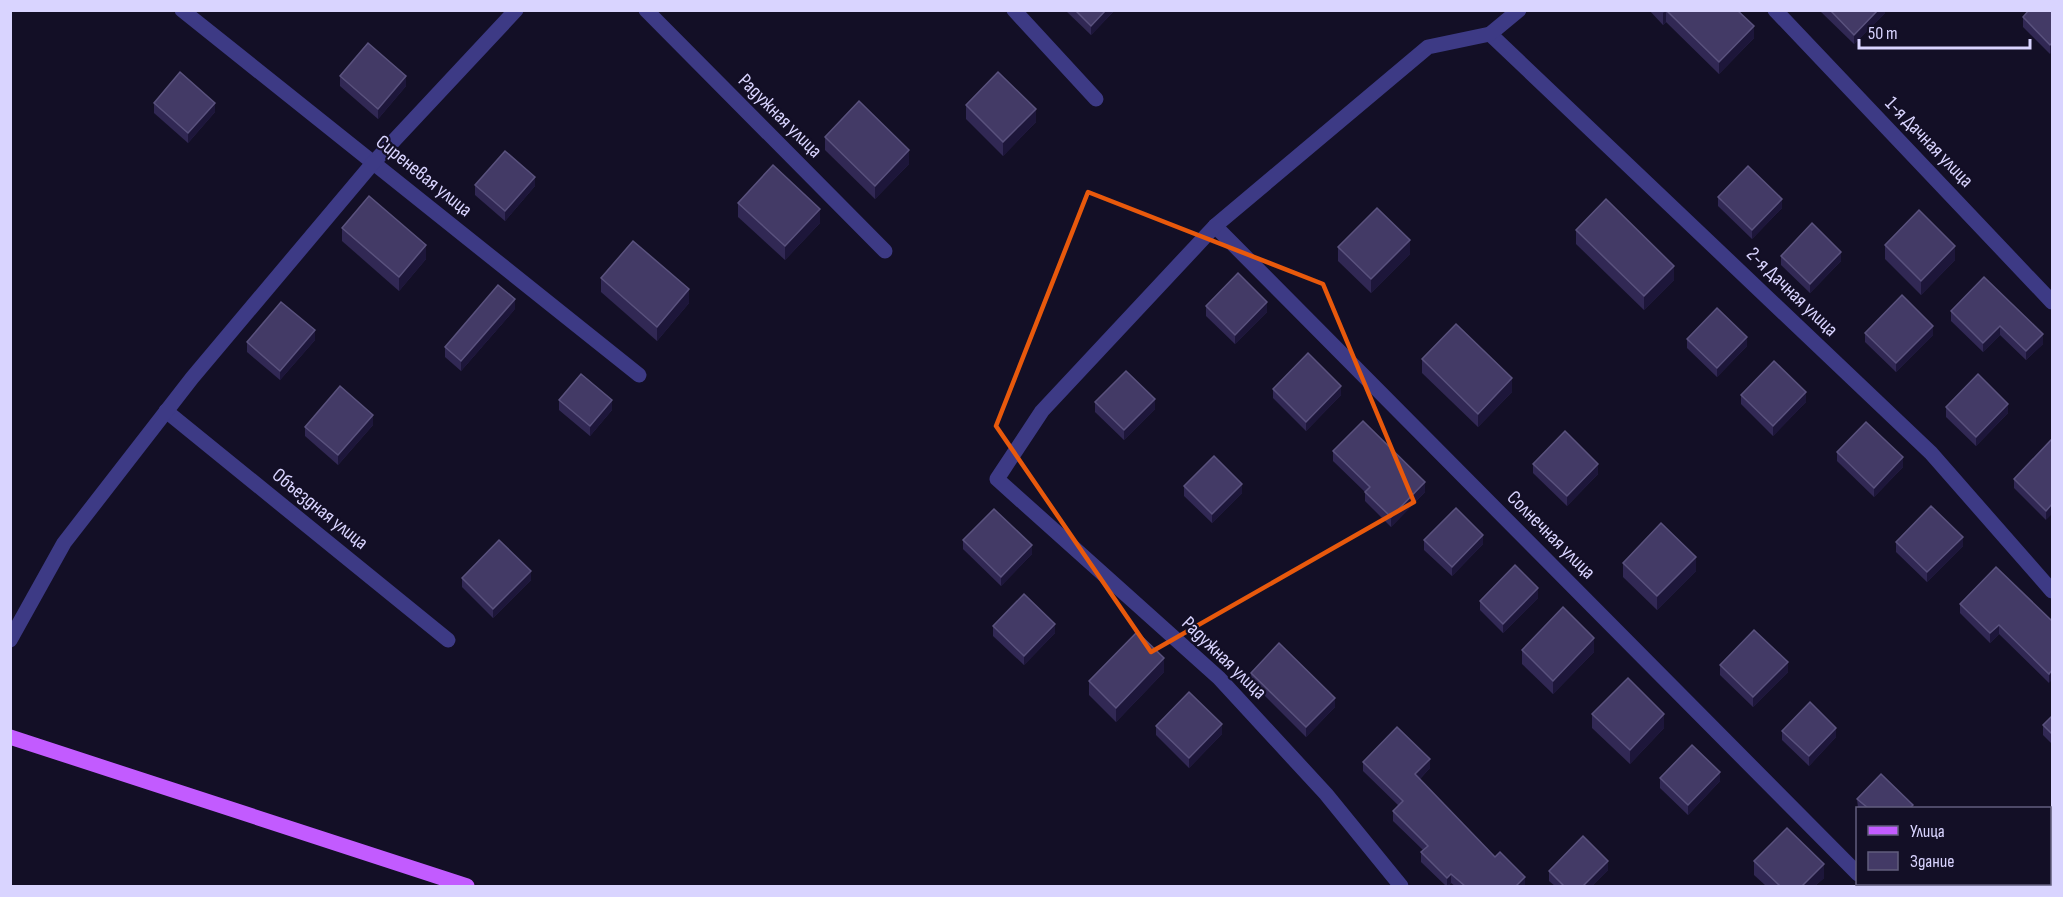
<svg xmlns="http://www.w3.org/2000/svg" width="2063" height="897" viewBox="0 0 2063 897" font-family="'Sofia Sans Condensed',sans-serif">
	<rect width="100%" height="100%" fill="#130f26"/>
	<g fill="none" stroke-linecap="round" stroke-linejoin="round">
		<g stroke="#3d3a85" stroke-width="15">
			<path d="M182,10L639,375"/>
			<path d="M646,10L885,251"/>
			<path d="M1014,10L1096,99"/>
			<path d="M1775,10L2052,302"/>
			<path d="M1490,34L1931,453L2052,591"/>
			<path d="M1215,226L1858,874"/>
			<path d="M166,411L448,640"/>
			<path d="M10,640L64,543L192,378L373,163L516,10"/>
			<path d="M1867,884L1870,886"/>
			<path d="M1401,886L1326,794L1219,678L997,479L1042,411L1215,226L1428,47L1490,34L1519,10"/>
		</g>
		<path stroke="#c25bff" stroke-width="15" d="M10,737L467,886"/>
	</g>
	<g fill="#312854">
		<path d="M1065,10H1115L1091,35Z"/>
		<path d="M1649,10H1737L1754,38L1719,74L1666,22L1663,25Z"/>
		<path d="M1821,10H1885V13L1854,44L1821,12Z"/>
		<path d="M2052,10L2050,54L2023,27V17Z"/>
		<path d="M340,76L406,86L378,119L340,86Z"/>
		<path d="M154,103L215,112L188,143L154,113Z"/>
		<path d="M966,105L1036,122L1003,156L966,119Z"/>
		<path d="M825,137L909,164L875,199L825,150Z"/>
		<path d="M475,185L535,186L505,221L475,195Z"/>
		<path d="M1718,197L1782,208L1752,239L1718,206Z"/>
		<path d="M738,203L820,223L785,260L738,217Z"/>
		<path d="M342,228L426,259L399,291L342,241Z"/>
		<path d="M1576,230L1674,280L1644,310L1576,244Z"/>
		<path d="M1885,245L1955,260L1921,295L1885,259Z"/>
		<path d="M1338,247L1410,254L1371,293L1338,261Z"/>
		<path d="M1781,256L1841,261L1810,293L1781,265Z"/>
		<path d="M1984,277L2043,344L2026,360L2000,335L1983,352L1951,321V311Z"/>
		<path d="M601,278L689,303L657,341L601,292Z"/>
		<path d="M1206,306L1267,312L1235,344L1206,316Z"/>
		<path d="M515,309L461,371L445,357V347Z"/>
		<path d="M1865,333L1933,335L1896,372L1865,342Z"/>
		<path d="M1687,339L1747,346L1717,377L1687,348Z"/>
		<path d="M315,340L280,380L247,352V342Z"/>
		<path d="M1422,359L1512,392L1478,427L1422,373Z"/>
		<path d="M1273,389L1341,395L1306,431L1273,398Z"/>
		<path d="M1741,395L1806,402L1773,436L1741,404Z"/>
		<path d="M559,400L612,410L590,436L559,410Z"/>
		<path d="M1095,402L1155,409L1124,440L1095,412Z"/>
		<path d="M1946,407L2008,413L1976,446L1946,417Z"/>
		<path d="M373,425L338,465L305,436V427Z"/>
		<path d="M2052,439L2046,520L2014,488V479Z"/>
		<path d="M1333,451L1425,492L1391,527L1365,501V492L1333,461Z"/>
		<path d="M1837,452L1903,467L1874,497L1837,461Z"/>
		<path d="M1533,464L1598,474L1567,506L1533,473Z"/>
		<path d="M1184,486L1242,493L1212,523L1184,496Z"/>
		<path d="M963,540L1032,554L1001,586L963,549Z"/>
		<path d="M1424,540L1483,544L1452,576L1424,550Z"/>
		<path d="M1896,542L1963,546L1927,582L1896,552Z"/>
		<path d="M1623,563L1696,571L1657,610L1623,577Z"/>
		<path d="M462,578L531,580L493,618L462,587Z"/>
		<path d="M1538,598L1503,633L1480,610V601Z"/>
		<path d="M1960,604L2051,620L2049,683L1999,634L1990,643L1960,613Z"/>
		<path d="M993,626L1055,633L1024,665L993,636Z"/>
		<path d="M1522,650L1594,652L1553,694L1522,664Z"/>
		<path d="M1720,665L1788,672L1753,707L1720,675Z"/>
		<path d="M1164,672L1116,722L1089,695V681Z"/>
		<path d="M1251,673L1335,707L1306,737L1251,682Z"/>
		<path d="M1592,714L1664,728L1630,764L1592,728Z"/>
		<path d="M2052,716V744L2043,735V725Z"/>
		<path d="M1156,726L1222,734L1189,768L1156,735Z"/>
		<path d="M1782,731L1836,737L1809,766L1782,740Z"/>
		<path d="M1363,762L1430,768L1420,779L1495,857L1525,886H1455L1451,883L1448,886H1446L1421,862V852L1423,850L1393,821V811L1399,806L1363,771Z"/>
		<path d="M1660,778L1720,781L1688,815L1660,788Z"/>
		<path d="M1857,799L1913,808H1858Z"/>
		<path d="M1754,861L1824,878L1815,886H1766L1754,875Z"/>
		<path d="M1608,870L1592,886H1555L1549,881V871Z"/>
		<path d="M1943,884H1965L1962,886H1946Z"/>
		<path d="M1969,884H2041L2044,886H1972Z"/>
	</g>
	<g fill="#1d163a">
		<path d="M1106,10H1115L1091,35V26Z"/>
		<path d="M1666,10V22L1663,25V13Z"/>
		<path d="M1878,10H1885V13L1854,44V35Z"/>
		<path d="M1754,26V38L1719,74V62Z"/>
		<path d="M2052,43V52L2050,54V45Z"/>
		<path d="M406,76V86L378,119V109Z"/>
		<path d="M215,103V112L188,143V133Z"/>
		<path d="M1036,109V122L1003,156V142Z"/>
		<path d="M909,150V164L875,199V186Z"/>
		<path d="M535,177V186L505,221V211Z"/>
		<path d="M1782,199V208L1752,239V230Z"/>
		<path d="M820,209V223L785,260V246Z"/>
		<path d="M1410,240V254L1371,293V279Z"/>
		<path d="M426,245V259L399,291V277Z"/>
		<path d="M1955,246V260L1921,295V281Z"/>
		<path d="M1841,252V261L1810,293V284Z"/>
		<path d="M1674,266V280L1644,310V296Z"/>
		<path d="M689,289V303L657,341V327Z"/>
		<path d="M515,299V309L461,371V361Z"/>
		<path d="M1267,302V312L1235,344V335Z"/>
		<path d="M1933,326V335L1896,372V363Z"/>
		<path d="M2000,326V335L1983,352V343Z"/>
		<path d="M315,330V340L280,380V371Z"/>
		<path d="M2043,334V344L2026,360V351Z"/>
		<path d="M1747,337V346L1717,377V368Z"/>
		<path d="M1512,378V392L1478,427V414Z"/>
		<path d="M1341,386V395L1306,431V422Z"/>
		<path d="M1806,392V402L1773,436V426Z"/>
		<path d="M1155,399V409L1124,440V430Z"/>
		<path d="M612,400V410L590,436V426Z"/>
		<path d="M2008,404V413L1976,446V437Z"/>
		<path d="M373,415V425L338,465V455Z"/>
		<path d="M1903,457V467L1874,497V488Z"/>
		<path d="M1598,464V474L1567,506V496Z"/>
		<path d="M1425,482V492L1391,527V517Z"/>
		<path d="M1242,484V493L1212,523V514Z"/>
		<path d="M2052,504V514L2046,520V511Z"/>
		<path d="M1483,535V544L1452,576V567Z"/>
		<path d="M1963,537V546L1927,582V572Z"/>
		<path d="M1032,545V554L1001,586V577Z"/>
		<path d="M1696,557V571L1657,610V596Z"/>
		<path d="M531,571V580L493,618V609Z"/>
		<path d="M1538,588V598L1503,633V624Z"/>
		<path d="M1055,624V633L1024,665V656Z"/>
		<path d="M1999,625V634L1990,643V633Z"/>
		<path d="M1594,638V652L1553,694V681Z"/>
		<path d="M1164,658V672L1116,722V708Z"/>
		<path d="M1788,662V672L1753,707V697Z"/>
		<path d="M2052,670V680L2049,683V674Z"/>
		<path d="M1335,698V707L1306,737V727Z"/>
		<path d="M1664,714V728L1630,764V750Z"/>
		<path d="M1222,724V734L1189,768V758Z"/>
		<path d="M1836,728V737L1809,766V756Z"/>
		<path d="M1430,759V768L1415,784V774Z"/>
		<path d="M1720,772V781L1688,815V805Z"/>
		<path d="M1608,861V870L1592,886H1583Z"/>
		<path d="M1824,864V878L1815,886H1802Z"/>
		<path d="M1451,874V883L1447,886V878Z"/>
		<path d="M1525,877V886H1516Z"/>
		<path d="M1956,884H1965L1962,886H1954Z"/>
	</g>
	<g fill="#433a66" stroke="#5a527e" stroke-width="1.5">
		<path d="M1075,10H1106L1091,26Z"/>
		<path d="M1666,10H1737L1754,26L1719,62Z"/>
		<path d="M1830,10H1878L1854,35Z"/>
		<path d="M2029,10H2052V43L2050,45L2023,17Z"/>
		<path d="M368,43L406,76L378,109L340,76Z"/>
		<path d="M180,72L215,103L188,133L154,103Z"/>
		<path d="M998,72L1036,109L1003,142L966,105Z"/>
		<path d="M859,101L909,150L875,186L825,137Z"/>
		<path d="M505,151L535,177L505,211L475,185Z"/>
		<path d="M773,165L820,209L785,246L738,203Z"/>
		<path d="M1748,166L1782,199L1752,230L1718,197Z"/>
		<path d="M369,196L426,245L399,277L342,228Z"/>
		<path d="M1606,199L1674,266L1644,296L1576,230Z"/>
		<path d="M1377,208L1410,240L1371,279L1338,247Z"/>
		<path d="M1919,210L1955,246L1921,281L1885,245Z"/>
		<path d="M1812,223L1841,252L1810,284L1781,256Z"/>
		<path d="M633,241L689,289L657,327L601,278Z"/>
		<path d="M1238,273L1267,302L1235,335L1206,306Z"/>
		<path d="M1984,277L2043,334L2026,351L2000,326L1983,343L1951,311Z"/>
		<path d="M498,285L515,299L461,361L445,347Z"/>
		<path d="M1902,295L1933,326L1896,363L1865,333Z"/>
		<path d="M281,302L315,330L280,371L247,342Z"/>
		<path d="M1717,308L1747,337L1717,368L1687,339Z"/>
		<path d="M1456,324L1512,378L1478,414L1422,359Z"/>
		<path d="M1308,353L1341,386L1306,422L1273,389Z"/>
		<path d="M1774,361L1806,392L1773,426L1741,395Z"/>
		<path d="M1126,371L1155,399L1124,430L1095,402Z"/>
		<path d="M581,374L612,400L590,426L559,400Z"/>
		<path d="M1978,374L2008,404L1976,437L1946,407Z"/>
		<path d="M340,386L373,415L338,455L305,427Z"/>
		<path d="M1363,421L1425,482L1391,517L1365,492L1370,487L1333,451Z"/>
		<path d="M1866,422L1903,457L1874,488L1837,452Z"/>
		<path d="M1565,431L1598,464L1567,496L1533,464Z"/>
		<path d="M2052,439V504L2046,511L2014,479Z"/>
		<path d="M1214,456L1242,484L1212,514L1184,486Z"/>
		<path d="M1931,506L1963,537L1927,572L1896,542Z"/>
		<path d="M1456,508L1483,535L1452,567L1424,540Z"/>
		<path d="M994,509L1032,545L1001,577L963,540Z"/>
		<path d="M1661,523L1696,557L1657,596L1623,563Z"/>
		<path d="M499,540L531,571L493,609L462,578Z"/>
		<path d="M1515,565L1538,588L1503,624L1480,601Z"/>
		<path d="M1996,567L2051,620L2052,618V670L2049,674L1999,625L1990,633L1960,604Z"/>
		<path d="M1024,594L1055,624L1024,656L993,626Z"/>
		<path d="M1563,607L1594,638L1553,681L1522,650Z"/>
		<path d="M1754,630L1788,662L1753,697L1720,665Z"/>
		<path d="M1137,632L1164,658L1116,708L1089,681Z"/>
		<path d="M1279,643L1335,698L1306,727L1251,673Z"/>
		<path d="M1628,678L1664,714L1630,750L1592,714Z"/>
		<path d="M1189,692L1222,724L1189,758L1156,726Z"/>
		<path d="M1810,702L1836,728L1809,756L1782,731Z"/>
		<path d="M2052,716V734L2043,725Z"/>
		<path d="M1397,727L1430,759L1415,774L1495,857L1500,852L1525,877L1516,886H1465L1451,874L1447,878L1421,852L1428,846L1393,811L1403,801L1363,762Z"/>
		<path d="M1692,745L1720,772L1688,805L1660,778Z"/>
		<path d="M1881,774L1913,805L1910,808H1868L1857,799Z"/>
		<path d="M1787,828L1824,864L1802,886H1780L1754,861Z"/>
		<path d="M1583,836L1608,861L1583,886H1564L1549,871Z"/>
		<path d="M1979,884H2041L2044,886H1982Z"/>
	</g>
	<path fill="none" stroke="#e8590c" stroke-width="4.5" stroke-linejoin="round" d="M1088,192L1323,284L1414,502L1151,652L996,426Z"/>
	<g text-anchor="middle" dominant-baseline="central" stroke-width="4.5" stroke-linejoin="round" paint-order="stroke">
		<g font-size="20" fill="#d9d4ff" stroke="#130f26">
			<text transform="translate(780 116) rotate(45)">Радужная улица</text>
			<text transform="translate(1929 142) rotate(46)">1-я Дачная улица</text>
			<text transform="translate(424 176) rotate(39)">Сиреневая улица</text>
			<text transform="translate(1792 292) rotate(44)">2-я Дачная улица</text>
			<text transform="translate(320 509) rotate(39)">Объездная улица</text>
			<text transform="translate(1551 535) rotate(45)">Солнечная улица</text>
			<text transform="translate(1224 658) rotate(44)">Радужная улица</text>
		</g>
	</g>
	<rect width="2063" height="897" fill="none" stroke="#d9d4ff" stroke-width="24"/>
	<rect x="1856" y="807" width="195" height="78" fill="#130f26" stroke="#625e7d" stroke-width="1.5"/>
	<rect x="1868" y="826" width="30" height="9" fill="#c25bff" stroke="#625e7d" stroke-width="1.5"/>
	<text x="1910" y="837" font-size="18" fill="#d9d4ff">Улица</text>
	<rect x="1868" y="852" width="30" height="18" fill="#433a66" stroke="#625e7d" stroke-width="1.5"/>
	<text x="1910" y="867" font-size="18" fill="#d9d4ff">Здание</text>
	<path d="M1859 39v9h171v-9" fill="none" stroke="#d9d4ff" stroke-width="3"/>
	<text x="1868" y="39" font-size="18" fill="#d9d4ff" stroke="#130f26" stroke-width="4.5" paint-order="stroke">50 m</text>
</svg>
